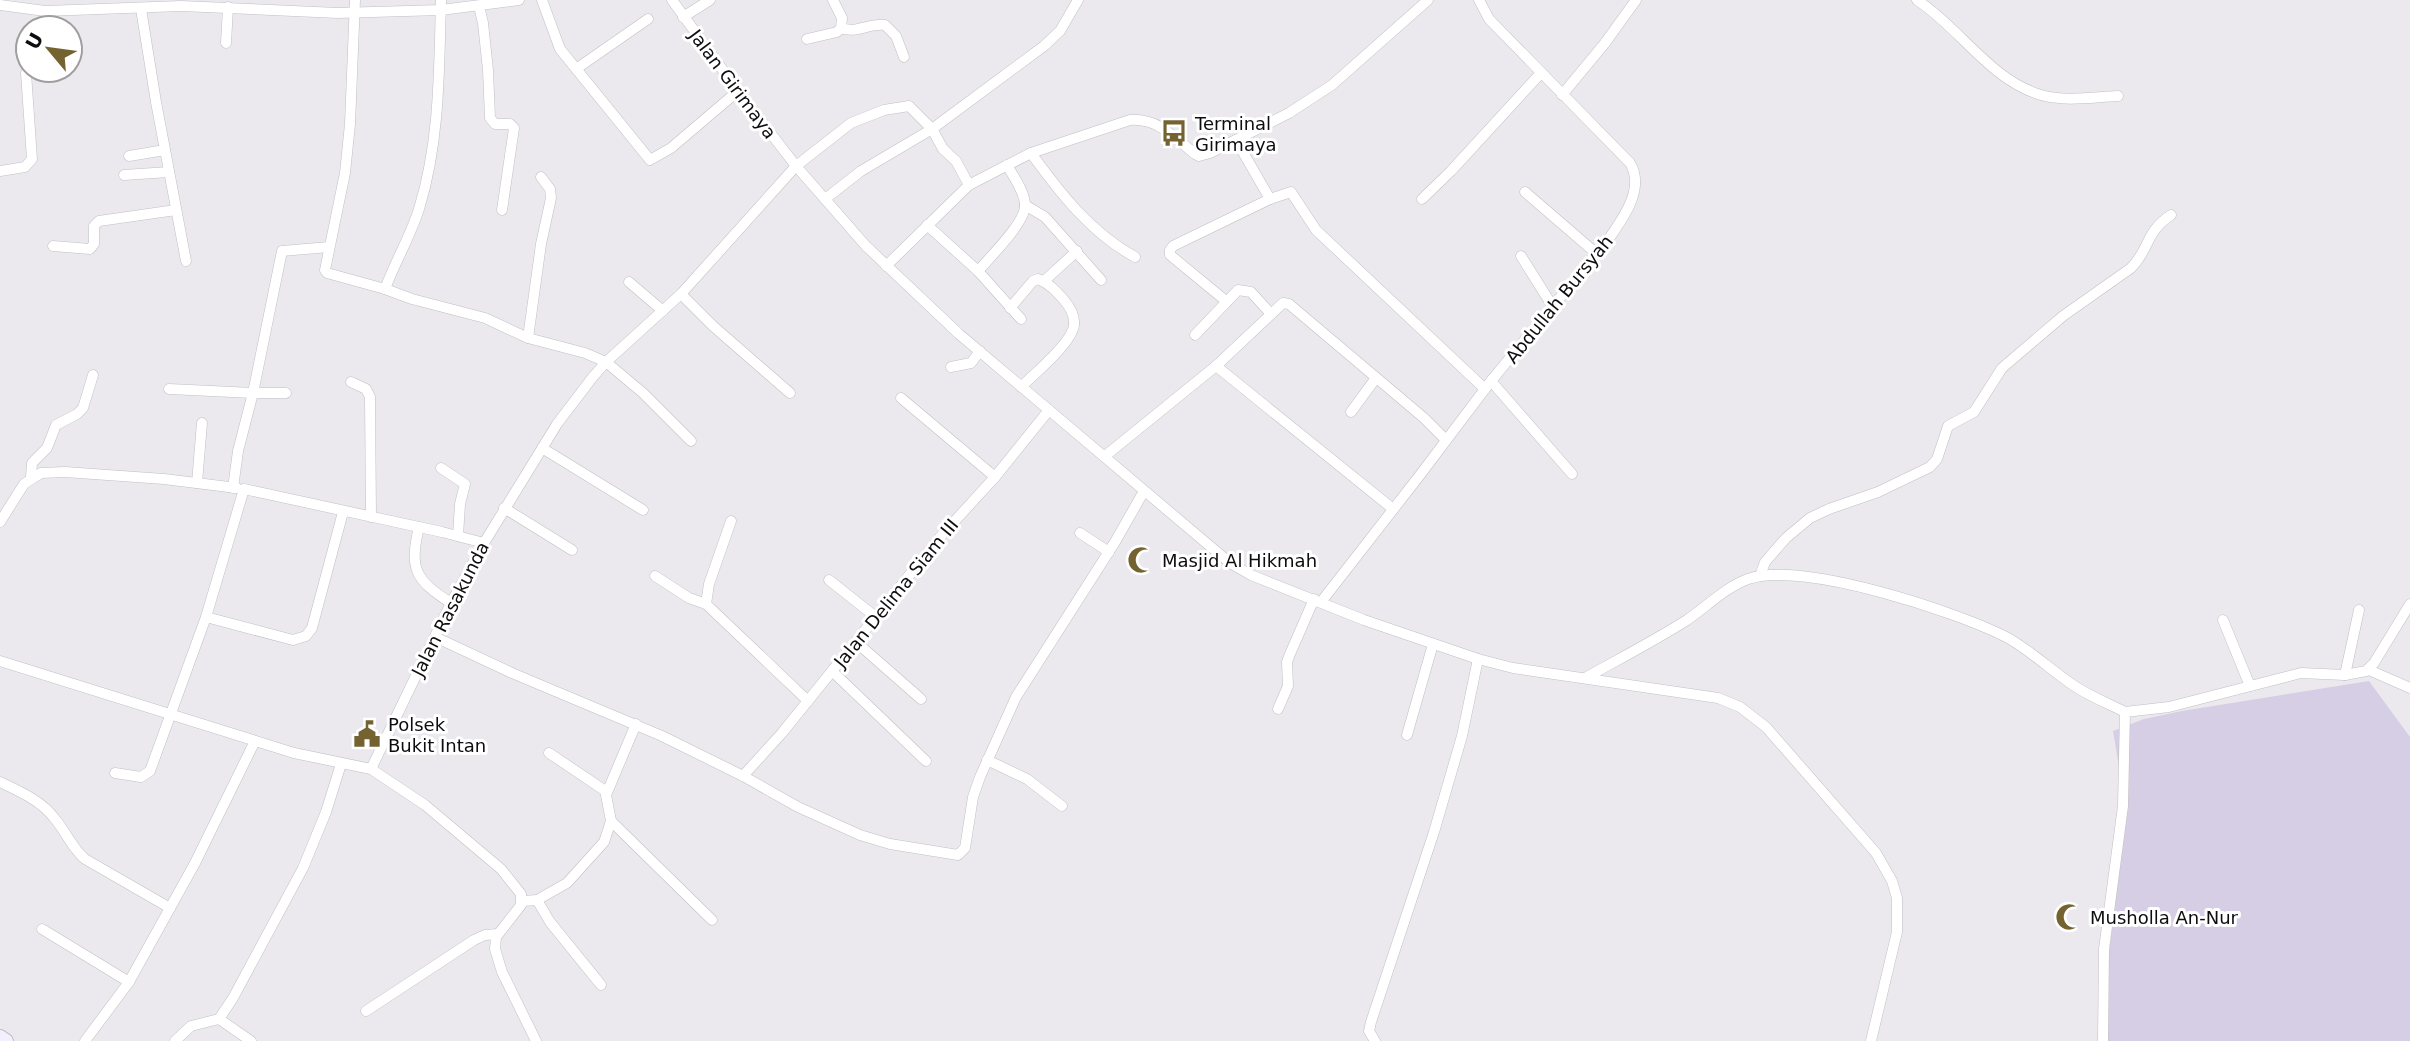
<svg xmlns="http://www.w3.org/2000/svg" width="2410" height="1041" viewBox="0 0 2410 1041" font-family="'DejaVu Sans',sans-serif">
	<rect width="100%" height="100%" fill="#ebe9ee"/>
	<path fill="#d6cee4" d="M2369,681L2410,737V1041H2105L2103,1005L2126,808L2113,731L2144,719L2182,711Z"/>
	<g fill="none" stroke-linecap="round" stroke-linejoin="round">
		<defs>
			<g id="street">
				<path d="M355,0L350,124L345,173L325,270L327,273L385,289"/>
				<path d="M441,0C439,70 440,141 419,209C410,237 395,262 385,289L412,299L485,318L528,338L585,353L606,362L643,393L691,441"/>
				<path d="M542,0L560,49L650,160L671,148L738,91"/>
				<path d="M672,0L738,91L796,166L866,246L959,334L1230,563L1251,575L1364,620L1478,659L1513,668L1718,698L1740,707L1766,727L1876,853L1892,881L1897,898V932L1871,1041"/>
				<path d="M1917,0C1960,28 1990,80 2041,95C2066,102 2093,97 2118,96"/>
				<path d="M0,5L45,11L181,6L338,13L441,10L519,0"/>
				<path d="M479,6L483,23L488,70L490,118L495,124H510L514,128L502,210"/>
				<path d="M141,9L156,102L186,261"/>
				<path d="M683,17L710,0"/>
				<path d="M841,28C856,34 869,23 885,25L896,36L904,57"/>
				<path d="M807,39L837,32L841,28L842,18L833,0"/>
				<path d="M226,43L228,7"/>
				<path d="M576,69L648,19"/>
				<path d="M1562,95L1605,43L1636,0"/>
				<path d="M1236,140L1270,199L1291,192L1316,230L1485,389"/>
				<path d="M1031,153C1060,193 1091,233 1135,257"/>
				<path d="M129,156L165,150"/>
				<path d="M0,171L25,167L32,159L26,73"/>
				<path d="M124,175L169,172"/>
				<path d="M1525,192L1597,254"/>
				<path d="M825,199L861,171L932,129L1044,46L1060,31L1078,0"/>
				<path d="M1422,199L1451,171L1540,74"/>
				<path d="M1025,205L1045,217L1101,280"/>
				<path d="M927,225L978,271L1021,319"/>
				<path d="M53,246L90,249L94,244V226L99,221L176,210"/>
				<path d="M1521,256L1553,307"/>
				<path d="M886,266L969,185L1031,153L1130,120C1158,118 1174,137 1195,154L1199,156L1210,153L1289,113L1332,85L1428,0"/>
				<path d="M978,271C989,258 1026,222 1025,205C1025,192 1013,176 1007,165"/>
				<path d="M1044,281L1077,251"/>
				<path d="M629,282L663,311"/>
				<path d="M681,294L713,326L790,393"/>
				<path d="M1226,301L1170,255V250L1173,246L1270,199"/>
				<path d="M1010,308L1033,281L1038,279C1049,283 1057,292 1064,300C1070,307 1075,316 1074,325C1072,343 1034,374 1021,387"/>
				<path d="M1195,335L1238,290L1251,292L1271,314"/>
				<path d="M528,338L541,244L551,198L550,189L541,177"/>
				<path d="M1216,366L1393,509"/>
				<path d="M951,367L971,363L980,351"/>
				<path d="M1491,381L1572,474"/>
				<path d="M351,382L366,389L370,397L371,517"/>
				<path d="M169,389L253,393H286"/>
				<path d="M901,398L995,477"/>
				<path d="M1351,412L1376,378"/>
				<path d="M542,448L643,510"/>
				<path d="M1105,456L1216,366L1283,303L1289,304L1424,418L1446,440"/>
				<path d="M441,468L465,484L460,504L458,536"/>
				<path d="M31,477L32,463L47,448L56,425L77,414L83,408L93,375"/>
				<path d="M197,483L202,423"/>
				<path d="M233,488L238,451L253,393L282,251L329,247"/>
				<path d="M504,508L572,550"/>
				<path d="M731,521L709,584L706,604L808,701"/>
				<path d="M0,522L24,484L41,473L65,472L164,479L237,488"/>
				<path d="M419,527C409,569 415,580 451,603"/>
				<path d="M1080,533L1109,552"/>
				<path d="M655,576L689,598L706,604"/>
				<path d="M1760,576L1765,562L1786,538L1810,518L1829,509L1878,492L1930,467L1937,459L1948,426L1974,412L2002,368L2063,316L2131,268C2150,249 2145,232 2171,215"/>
				<path d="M829,580L877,618"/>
				<path d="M1321,602L1420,475L1491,381L1610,237C1624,217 1645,188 1630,163L1489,19L1479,0"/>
				<path d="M206,617L293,640L306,636L312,628L343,512"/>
				<path d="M2223,620L2250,686"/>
				<path d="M435,637L512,673L662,736L743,776L798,807L860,835L890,844L958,855L965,848L973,797L980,777L1016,697L1115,542L1144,491"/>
				<path d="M856,642L921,699"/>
				<path d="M0,661L294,753L371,769L425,805L501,869L521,894V905L496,937L495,949L502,972L536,1041"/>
				<path d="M2369,670L2410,688"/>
				<path d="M832,671L926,761"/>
				<path d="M2345,675L2359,610"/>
				<path d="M1585,678C1619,659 1654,641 1687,620C1706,607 1726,587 1748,579C1801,560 1958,612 2008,638C2031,651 2051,670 2073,685C2089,696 2107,703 2125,712"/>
				<path d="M1278,709L1288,686L1287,662L1290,654L1314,599"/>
				<path d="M1407,735L1433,644"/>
				<path d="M549,753L607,792"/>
				<path d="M987,760L1027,779L1062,806"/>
				<path d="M371,769L451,603L484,543L557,424L592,378L606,362L681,294L796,166L851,123L884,110L909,106L932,129L943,149L956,161L969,185"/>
				<path d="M115,773L141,777L150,771L206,617L244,489L442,532L484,543"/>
				<path d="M743,776L782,733L941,536L995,477L1049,410"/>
				<path d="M0,782C19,791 42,801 55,819C66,832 72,848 85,859L170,908"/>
				<path d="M611,821L712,920"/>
				<path d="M537,900L550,922L601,985"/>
				<path d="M523,901L537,900L567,883L604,842L611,821L606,795L636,724"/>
				<path d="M42,929L129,982"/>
				<path d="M366,1011L474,940L485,935L498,934"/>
				<path d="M219,1019L251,1041"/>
				<path d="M85,1041L129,982L195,863L255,741"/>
				<path d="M175,1041L191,1026L219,1019L233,998L303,868L326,812L341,764"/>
				<path d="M1375,1041L1369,1031L1371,1022L1434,832L1462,736L1478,659"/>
				<path d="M2103,1041L2104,949L2123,806L2125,712L2169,707L2301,673L2345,675L2366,671L2374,663L2410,604"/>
			</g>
			<path id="secondary" d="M0,1037L6,1041"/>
		</defs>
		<use href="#street" stroke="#c0bfc3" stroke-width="11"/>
		<use href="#secondary" stroke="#c0bfc3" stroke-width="16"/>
		<use href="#street" stroke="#fff" stroke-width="10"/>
		<use href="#secondary" stroke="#f4efff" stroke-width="14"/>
	</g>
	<defs>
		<symbol id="bus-bare" viewBox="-9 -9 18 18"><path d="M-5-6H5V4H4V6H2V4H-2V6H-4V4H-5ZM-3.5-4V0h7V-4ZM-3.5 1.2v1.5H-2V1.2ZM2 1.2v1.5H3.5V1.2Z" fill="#746331" stroke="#fff" stroke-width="2.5" paint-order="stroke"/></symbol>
		<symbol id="mosque-bare" viewBox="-9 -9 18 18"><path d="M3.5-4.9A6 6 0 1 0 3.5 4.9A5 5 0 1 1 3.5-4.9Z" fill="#746331" stroke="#fff" stroke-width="2.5" paint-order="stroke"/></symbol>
		<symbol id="civic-bare" viewBox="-9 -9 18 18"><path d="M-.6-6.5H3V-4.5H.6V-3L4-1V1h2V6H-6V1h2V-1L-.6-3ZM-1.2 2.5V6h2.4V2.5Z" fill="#746331" stroke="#fff" stroke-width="2.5" paint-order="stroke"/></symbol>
	</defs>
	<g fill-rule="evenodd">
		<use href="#bus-bare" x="1155" y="114" width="38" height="38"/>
		<use href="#mosque-bare" x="1122" y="541" width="38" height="38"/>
		<use href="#civic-bare" x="348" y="715" width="38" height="38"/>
		<use href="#mosque-bare" x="2050" y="898" width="38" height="38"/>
	</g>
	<g text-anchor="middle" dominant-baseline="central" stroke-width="6" stroke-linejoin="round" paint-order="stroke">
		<g font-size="18" fill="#0d0c0e" stroke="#fff">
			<text transform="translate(733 84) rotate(53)">Jalan Girimaya</text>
			<text transform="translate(1559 299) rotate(-51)">Abdullah Bursyah</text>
			<text transform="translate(896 593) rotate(-51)">Jalan Delima Siam III</text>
			<text transform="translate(450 609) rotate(-63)">Jalan Rasakunda</text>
		</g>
		<g font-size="18" fill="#0d0c0e" stroke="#fff" text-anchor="start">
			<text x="1195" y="123">Terminal<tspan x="1195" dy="21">Girimaya</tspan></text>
			<text x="1162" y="560">Masjid Al Hikmah</text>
			<text x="388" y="724">Polsek<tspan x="388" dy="21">Bukit Intan</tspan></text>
			<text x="2090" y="917">Musholla An-Nur</text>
		</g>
	</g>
	<g transform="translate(49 49) rotate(299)"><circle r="33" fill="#ffffff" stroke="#9e9e9f" stroke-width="2"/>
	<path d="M0-5L12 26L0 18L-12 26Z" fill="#746331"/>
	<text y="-10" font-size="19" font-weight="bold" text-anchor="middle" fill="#0d0c0e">U</text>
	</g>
</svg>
